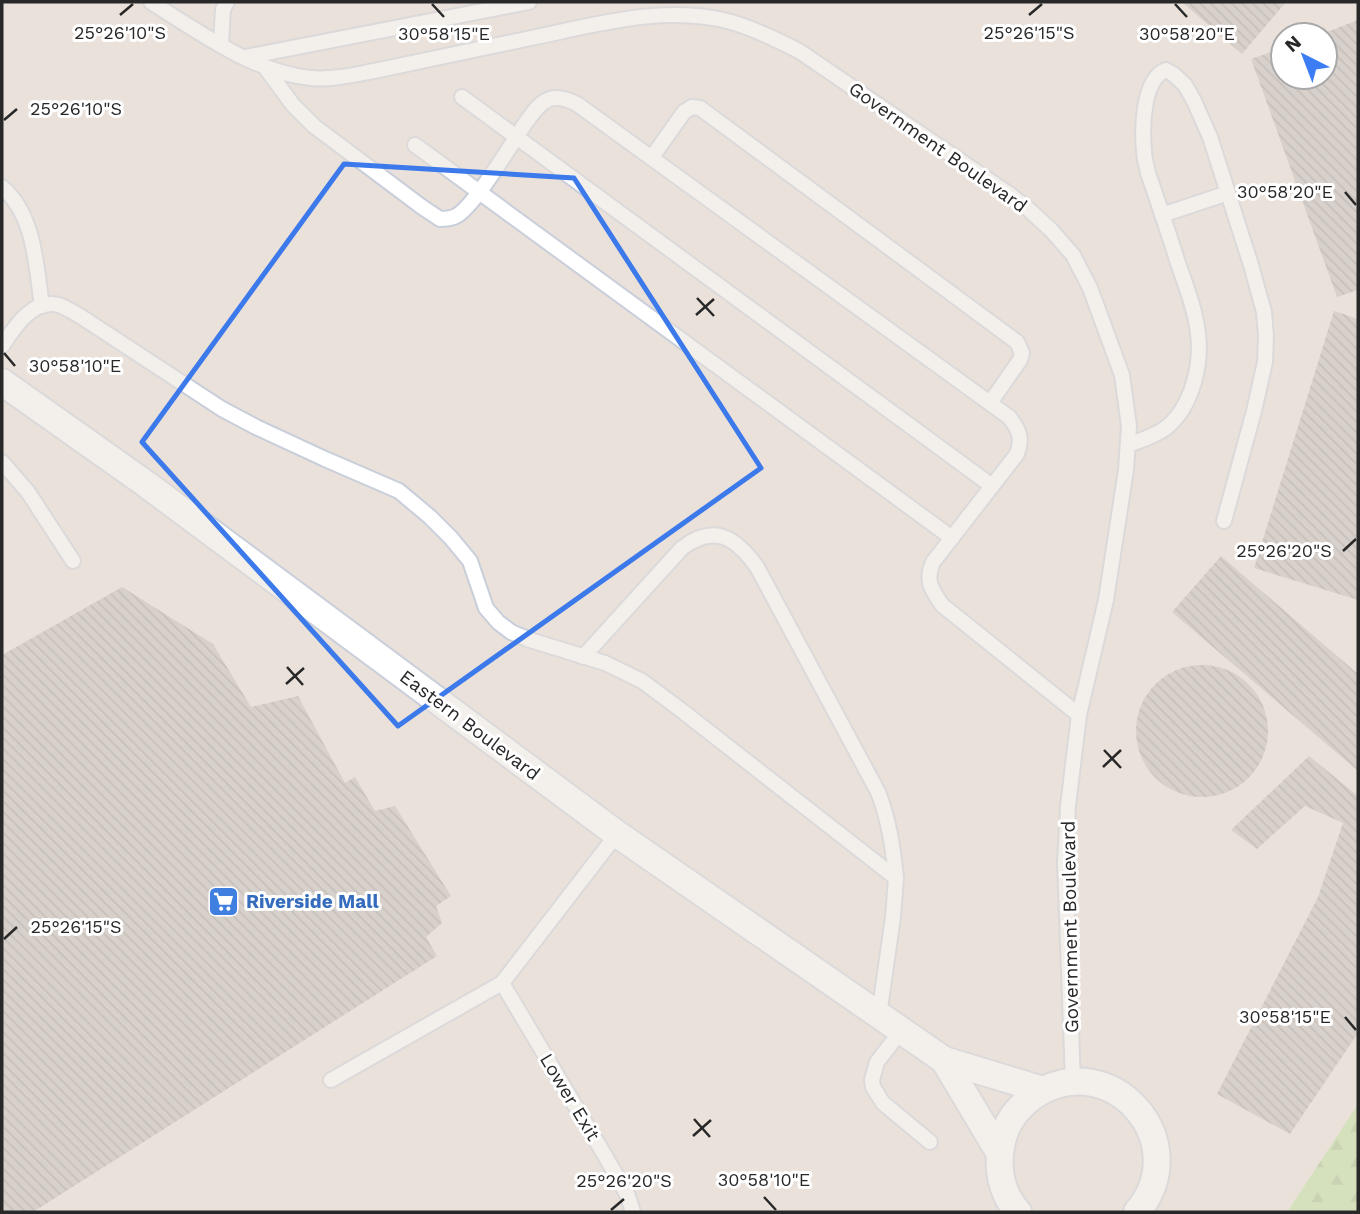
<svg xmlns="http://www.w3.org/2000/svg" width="1360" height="1214" viewBox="0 0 1360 1214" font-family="'Work Sans',sans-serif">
	<defs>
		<pattern id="forest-firs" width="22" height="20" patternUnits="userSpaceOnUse" patternTransform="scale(1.75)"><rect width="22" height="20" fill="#bce098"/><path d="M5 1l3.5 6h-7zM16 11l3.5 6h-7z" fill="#a2c083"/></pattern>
		<pattern id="building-back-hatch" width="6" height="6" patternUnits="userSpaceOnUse" patternTransform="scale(1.75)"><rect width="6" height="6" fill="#c3bbb7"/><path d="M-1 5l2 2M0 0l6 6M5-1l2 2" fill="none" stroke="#9e9895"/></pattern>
	</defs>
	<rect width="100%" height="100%" fill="#eae1da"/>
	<path fill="url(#forest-firs)" d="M1358,1104V1212H1287L1288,1211Z"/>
	<g fill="url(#building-back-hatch)">
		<path d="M1182,2H1286L1242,54Z"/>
		<path d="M1358,20V290L1337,297L1251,59L1283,48V77H1325V35H1319Z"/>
		<path d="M1334,311L1358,319V600L1254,568Z"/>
		<path d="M1221,556L1358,674V771L1172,612Z"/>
		<path d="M122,587L213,644L251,707L298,696L345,783L355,777L375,811L395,806L451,896L436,906L442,923L426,937L437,956L33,1212H2V655Z"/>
		<circle cx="1202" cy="731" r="66"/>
		<path d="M1309,756L1358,796V1033L1290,1134L1217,1094L1318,897L1343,823L1305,806L1257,849L1231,830Z"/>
	</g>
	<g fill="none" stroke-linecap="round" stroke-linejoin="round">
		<defs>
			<g id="service">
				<path d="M151,2C199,32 253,72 310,78C332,80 353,75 374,71C426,60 479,49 531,38C595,25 665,4 731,22C755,29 777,40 799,51L1009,194L1026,207L1051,230L1073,255L1090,288L1122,375L1129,426L1126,470L1106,600L1079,715L1068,806L1065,863L1073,1082"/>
				<path d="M221,45L223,9L227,2"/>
				<path d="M245,57L529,2"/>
				<path d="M265,67L293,105L314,126L422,207L440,219C445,219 450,219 456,216C473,208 511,145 524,125C531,116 539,102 550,99C559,96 569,100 577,104L1009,417C1019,429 1023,439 1017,454L933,562C925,580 931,589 942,605L1079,715"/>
				<path d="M462,97L992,486"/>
				<path d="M415,145L952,538"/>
				<path d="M652,157L684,112L692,107L700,108L1017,342L1022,353L1020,360L990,403"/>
				<path d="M2,187C35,215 36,266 42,306"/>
				<path d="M1162,215L1228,193"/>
				<path d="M2,346C13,330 30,302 53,304C62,304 72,312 80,316L222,409L256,427L325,459L399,491L430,517L451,538L470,561L486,608L498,622L511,632L530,640L605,663L642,681L681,710L896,878L893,917L879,1015"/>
				<path d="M1128,445C1141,440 1156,436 1167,427C1192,406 1202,365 1198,333C1195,308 1185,284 1177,260C1168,231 1158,202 1148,173C1147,166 1144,159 1144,151C1142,130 1142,79 1166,70L1173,74L1185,85L1194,101L1210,137L1251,265L1264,312L1266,336L1265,362L1254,411L1224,521"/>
				<path d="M2,462L28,492L73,561"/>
				<path d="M583,657L682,548C715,523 736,538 757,567L878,792C889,820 893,848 896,878"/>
				<path d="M502,983L604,1154L628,1196L633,1212"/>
				<path d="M901,1031L877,1062L872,1080L873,1087L883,1103L930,1142"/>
				<path d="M331,1080L502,983L617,834"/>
			</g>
			<g id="minor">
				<path d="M2,382L146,484L617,834L944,1060L1043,1090"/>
				<path d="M944,1060L999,1152"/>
				<path d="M1018,1212C1001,1193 996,1167 1002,1142C1006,1122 1019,1106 1035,1095C1111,1046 1196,1142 1137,1212"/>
			</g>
		</defs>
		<use href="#service" stroke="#c9cfda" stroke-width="18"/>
		<use href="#minor" stroke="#c9cfda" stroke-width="30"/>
		<use href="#service" stroke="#fff" stroke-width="14"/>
		<use href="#minor" stroke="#fff" stroke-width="26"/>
	</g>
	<path d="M0 0H1360V1214H0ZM344,164L574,178L761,468L398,726L142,442Z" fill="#eae1da" fill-opacity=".55" fill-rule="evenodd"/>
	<path fill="none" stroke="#3c79ea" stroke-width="5" stroke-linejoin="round" d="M344,164L574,178L761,468L398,726L142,442Z"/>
	<path fill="none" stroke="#282828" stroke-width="2.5" d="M432,4L444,17M1175,4L1187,17M120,15L133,4M1029,15L1042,4M4,120L17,109M1345,192L1356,205M697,298L714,316M696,315L714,299M4,353L15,366M1343,551L1356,539M287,667L303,685M286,684L304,668M1104,750L1121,768M1103,767L1121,750M4,939L17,927M1345,1017L1356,1030M694,1119L710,1137M693,1136L711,1120M764,1197L776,1210M611,1210L624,1199"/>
	<defs>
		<symbol id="supermarket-square" viewBox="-11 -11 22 22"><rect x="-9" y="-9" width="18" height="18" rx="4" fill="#3f7fe0" stroke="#fff"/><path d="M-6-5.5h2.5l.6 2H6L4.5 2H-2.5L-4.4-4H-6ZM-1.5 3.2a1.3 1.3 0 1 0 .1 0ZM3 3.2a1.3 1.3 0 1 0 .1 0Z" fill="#fff"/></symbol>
	</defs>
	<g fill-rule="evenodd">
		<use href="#supermarket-square" x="206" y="884" width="35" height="35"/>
	</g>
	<g text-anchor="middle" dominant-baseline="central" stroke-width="6" stroke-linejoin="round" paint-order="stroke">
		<g font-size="19" fill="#282828" stroke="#fff">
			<text transform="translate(938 147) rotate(35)">Government Boulevard</text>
			<text transform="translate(470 725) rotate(37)">Eastern Boulevard</text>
			<text transform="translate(1070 927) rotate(-91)">Government Boulevard</text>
			<text transform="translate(570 1097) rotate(59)">Lower Exit</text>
		</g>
		<g font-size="19" font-weight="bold" fill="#366cbe" stroke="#fff" text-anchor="start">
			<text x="246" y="901">Riverside Mall</text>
		</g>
	</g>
	<g font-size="18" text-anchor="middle" fill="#282828" stroke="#fff" stroke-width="6" stroke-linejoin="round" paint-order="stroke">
		<text x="120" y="39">25°26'10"S</text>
		<text x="1029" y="39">25°26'15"S</text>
		<text x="444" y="40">30°58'15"E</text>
		<text x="1187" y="40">30°58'20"E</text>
		<text x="76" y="115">25°26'10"S</text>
		<text x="1285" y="198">30°58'20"E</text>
		<text x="75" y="372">30°58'10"E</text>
		<text x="1284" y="557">25°26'20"S</text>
		<text x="76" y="933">25°26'15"S</text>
		<text x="1285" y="1023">30°58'15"E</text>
		<text x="764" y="1186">30°58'10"E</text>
		<text x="624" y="1187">25°26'20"S</text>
	</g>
	<rect width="1360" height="1214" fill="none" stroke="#282828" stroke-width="7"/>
	<g transform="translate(1304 56) rotate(318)"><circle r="33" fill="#ffffff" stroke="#a9a9a9" stroke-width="2"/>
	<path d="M0-5L12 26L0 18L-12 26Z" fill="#3d7df4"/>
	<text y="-10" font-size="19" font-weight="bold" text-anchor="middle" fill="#282828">N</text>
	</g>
</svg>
